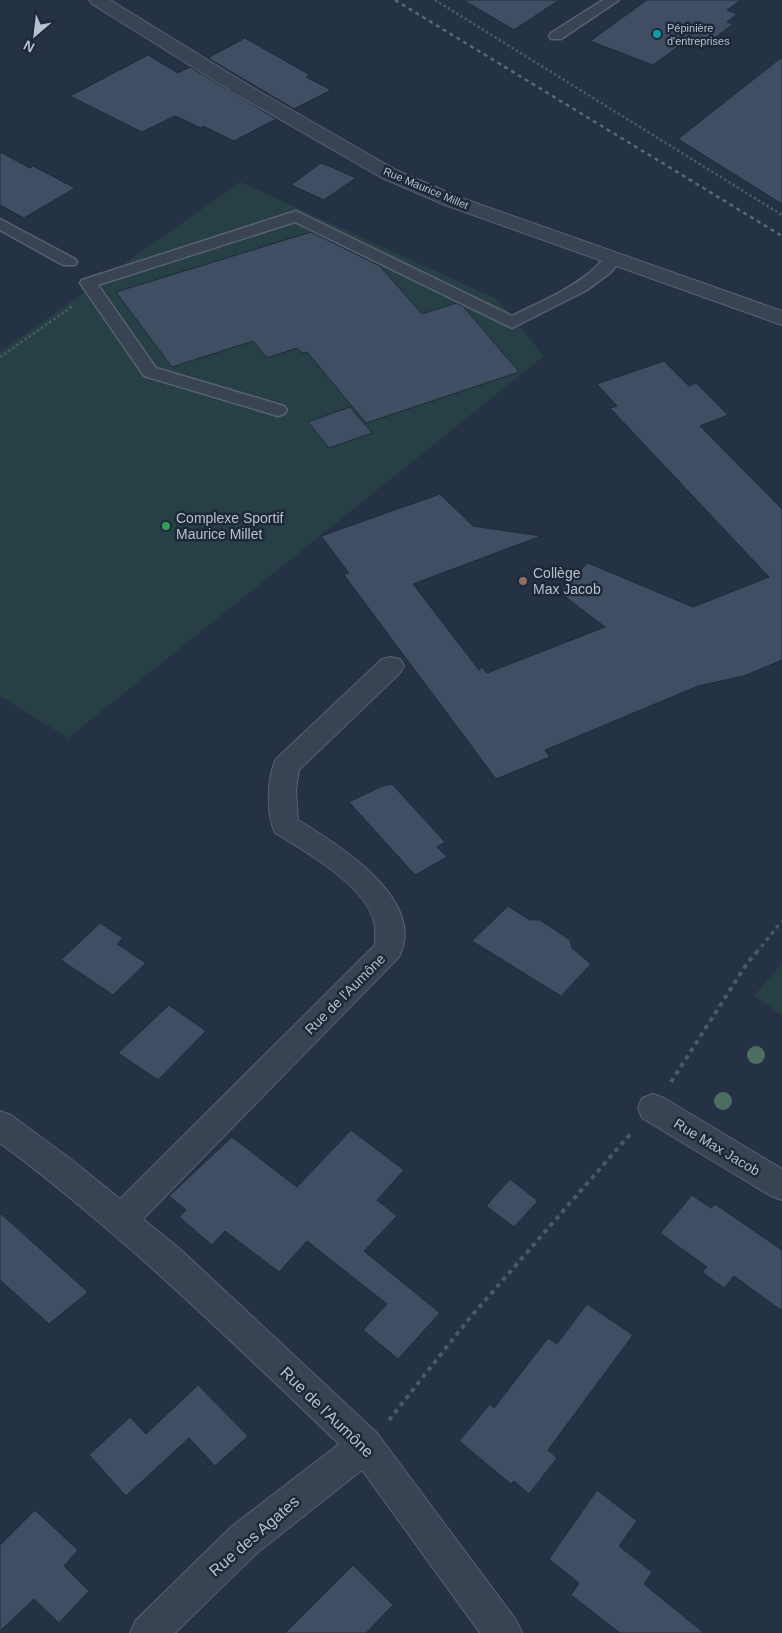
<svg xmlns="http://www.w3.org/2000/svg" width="782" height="1633" viewBox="0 0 782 1633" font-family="Helvetica,sans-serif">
	<rect width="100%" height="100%" fill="#253144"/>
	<g fill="#274045">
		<path d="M240,182L497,299L544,356L68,738L0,696V352Z"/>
		<path d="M782,963V1015L754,996Z"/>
	</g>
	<g fill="#404e64" stroke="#202a3a">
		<path d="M463,0H559L514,30Z"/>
		<path d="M647,0H741L727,10L737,14L727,22L733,24L703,47L686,41L653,65L590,41Z"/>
		<path d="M245,38L310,75L306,77L331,90L294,109L208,58Z"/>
		<path d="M148,55L178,73L190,67L276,119L234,141L203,126L201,128L175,116L142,132L70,96Z"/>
		<path d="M782,57V204L678,139Z"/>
		<path d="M0,152L30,168L33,166L75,188L24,218L0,205Z"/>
		<path d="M321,163L331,167L356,178L324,200L291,185Z"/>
		<path d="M311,232L380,266L422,314L456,303L463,306L519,372L366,423L307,352L302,353L297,348L267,358L253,341L172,367L116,292Z"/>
		<path d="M664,361L689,386L696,383L728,415L700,426L782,509V660L744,676L698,686L545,750L550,757L496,779L344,575L349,573L321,536L440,494L473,526L541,536L413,584L479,670L482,667L487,673L605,627L559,592L588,563L693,607L769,577L610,408L617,406L597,384Z"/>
		<path d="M350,407L372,433L329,448L308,422Z"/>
		<path d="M392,784L445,842L437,847L447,857L415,875L349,802L380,787Z"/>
		<path d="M508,906L530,920H540L570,940L572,948L591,964L561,996L472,941Z"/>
		<path d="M100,923L123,938L117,944L146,963L113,995L61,960Z"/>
		<path d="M169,1005L206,1031L158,1080L118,1053Z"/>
		<path d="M351,1130L404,1170L377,1200L397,1216L364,1251L440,1313L398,1359L363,1330L387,1304L307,1241L279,1272L225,1231L212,1245L179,1217L186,1210L169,1196L232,1137L297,1187Z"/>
		<path d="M510,1179L538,1201L514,1227L486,1206Z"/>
		<path d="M692,1195L711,1208L715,1204L782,1250V1311L734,1276L724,1288L702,1272L707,1267L660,1233Z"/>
		<path d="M0,1213L88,1292L49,1324L0,1280Z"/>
		<path d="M587,1304L633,1335L548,1450L557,1458L529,1494L514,1481L511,1484L459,1441L490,1404L494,1408L548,1338L557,1344Z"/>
		<path d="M198,1385L248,1436L215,1466L189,1438L126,1496L89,1455L130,1417L146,1434Z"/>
		<path d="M597,1490L637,1521L619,1546L652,1572L644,1584L704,1633H620L571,1595L579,1583L549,1559Z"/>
		<path d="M35,1510L78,1550L64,1566L89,1591L59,1623L34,1599L0,1631V1545Z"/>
		<path d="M353,1565L393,1605L366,1633H285Z"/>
	</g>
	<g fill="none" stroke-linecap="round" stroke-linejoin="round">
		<defs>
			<g id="lane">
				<path d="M603,0H619L561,39H551L549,36L551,33Z"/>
				<path d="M296,211L512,316C538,303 565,292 588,274C599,266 606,251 620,255L622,258L611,272L587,290L512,328L295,222L98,285L156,368L284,406L287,410L284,414L278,416L144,376L80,283L82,280Z"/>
				<path d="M0,219L75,259L77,262L75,265H63L0,230Z"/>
			</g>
			<g id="street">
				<path d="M89,0H110L250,86L396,170L459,197L782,311V325L445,205L382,178L236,94L92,4Z"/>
				<path d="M391,657L400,659L404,666L400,673L299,770L296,790L298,820C338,844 428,900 399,957L143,1219L180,1249L377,1433L516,1620L522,1633H480L362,1470L257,1553L175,1633H130L136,1620L231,1527L339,1444C229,1339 121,1233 0,1143V1111L11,1115L72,1160L120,1199L375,945C375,937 376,929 374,922C366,886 305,851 275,833C266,814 267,777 276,759L382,659Z"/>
				<path d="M653,1094L664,1098L782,1169V1200L771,1196L642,1118L638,1108L642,1098Z"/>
			</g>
		</defs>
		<use href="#lane" stroke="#576170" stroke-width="3"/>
		<use href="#street" stroke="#576170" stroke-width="2"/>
		<g stroke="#455d61" stroke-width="2.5" stroke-dasharray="2.5 2.5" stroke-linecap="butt">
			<path d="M435,0L782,215"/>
			<path d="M0,357L73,306"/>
		</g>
		<path stroke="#455d61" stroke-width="3" stroke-dasharray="4 4" stroke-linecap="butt" d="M756,953L782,921"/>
		<g stroke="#455d61" stroke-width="4" stroke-dasharray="4.5 4.5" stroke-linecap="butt">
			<path d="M671,1082L748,962L757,952"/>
			<path d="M389,1420L468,1320L632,1132"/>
		</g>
		<use href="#lane" fill="#394353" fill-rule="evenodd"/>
		<use href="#street" fill="#394353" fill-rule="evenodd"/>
		<path stroke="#5b677a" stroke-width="2.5" stroke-dasharray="4 4" stroke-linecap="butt" d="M395,0L782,236"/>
	</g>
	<g fill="#4c6e61">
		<circle cx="756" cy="1055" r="9"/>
		<circle cx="723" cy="1101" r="9"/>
	</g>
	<circle fill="#0f9aa8" stroke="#1e2839" stroke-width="2" cx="657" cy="34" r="5"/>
	<circle fill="#2e9e5b" stroke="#1e2839" stroke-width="2" cx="166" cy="526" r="5"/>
	<circle fill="#8d6e63" stroke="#1e2839" stroke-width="2" cx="523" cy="581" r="5"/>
	<g text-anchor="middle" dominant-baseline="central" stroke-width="5" stroke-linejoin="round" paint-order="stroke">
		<g font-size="11" fill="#b6bfcd" stroke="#1e2839" text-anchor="start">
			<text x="667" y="28">Pépinière<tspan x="667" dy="13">d'entreprises</tspan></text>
		</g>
		<g font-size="11" fill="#b6bfcd" stroke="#1e2839">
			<text transform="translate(426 188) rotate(23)">Rue Maurice Millet</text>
		</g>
		<g font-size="14" fill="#b6bfcd" stroke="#1e2839" text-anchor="start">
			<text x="176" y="518">Complexe Sportif<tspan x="176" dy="16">Maurice Millet</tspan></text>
			<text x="533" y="573">Collège<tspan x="533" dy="16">Max Jacob</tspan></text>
		</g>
		<g font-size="14" fill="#b6bfcd" stroke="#1e2839">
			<text transform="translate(345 994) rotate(-45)">Rue de l'Aumône</text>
			<text transform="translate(717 1147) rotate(31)">Rue Max Jacob</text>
		</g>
		<g font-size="16" fill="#b6bfcd" stroke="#1e2839">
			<text transform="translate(327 1412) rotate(44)">Rue de l'Aumône</text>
			<text transform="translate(254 1536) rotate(-41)">Rue des Agates</text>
		</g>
	</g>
	<g transform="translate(35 35) rotate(208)" stroke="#1e2839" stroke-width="4" paint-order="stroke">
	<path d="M0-4L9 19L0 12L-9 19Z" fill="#b6bfcd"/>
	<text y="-8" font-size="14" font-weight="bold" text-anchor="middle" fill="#b6bfcd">N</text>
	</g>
</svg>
